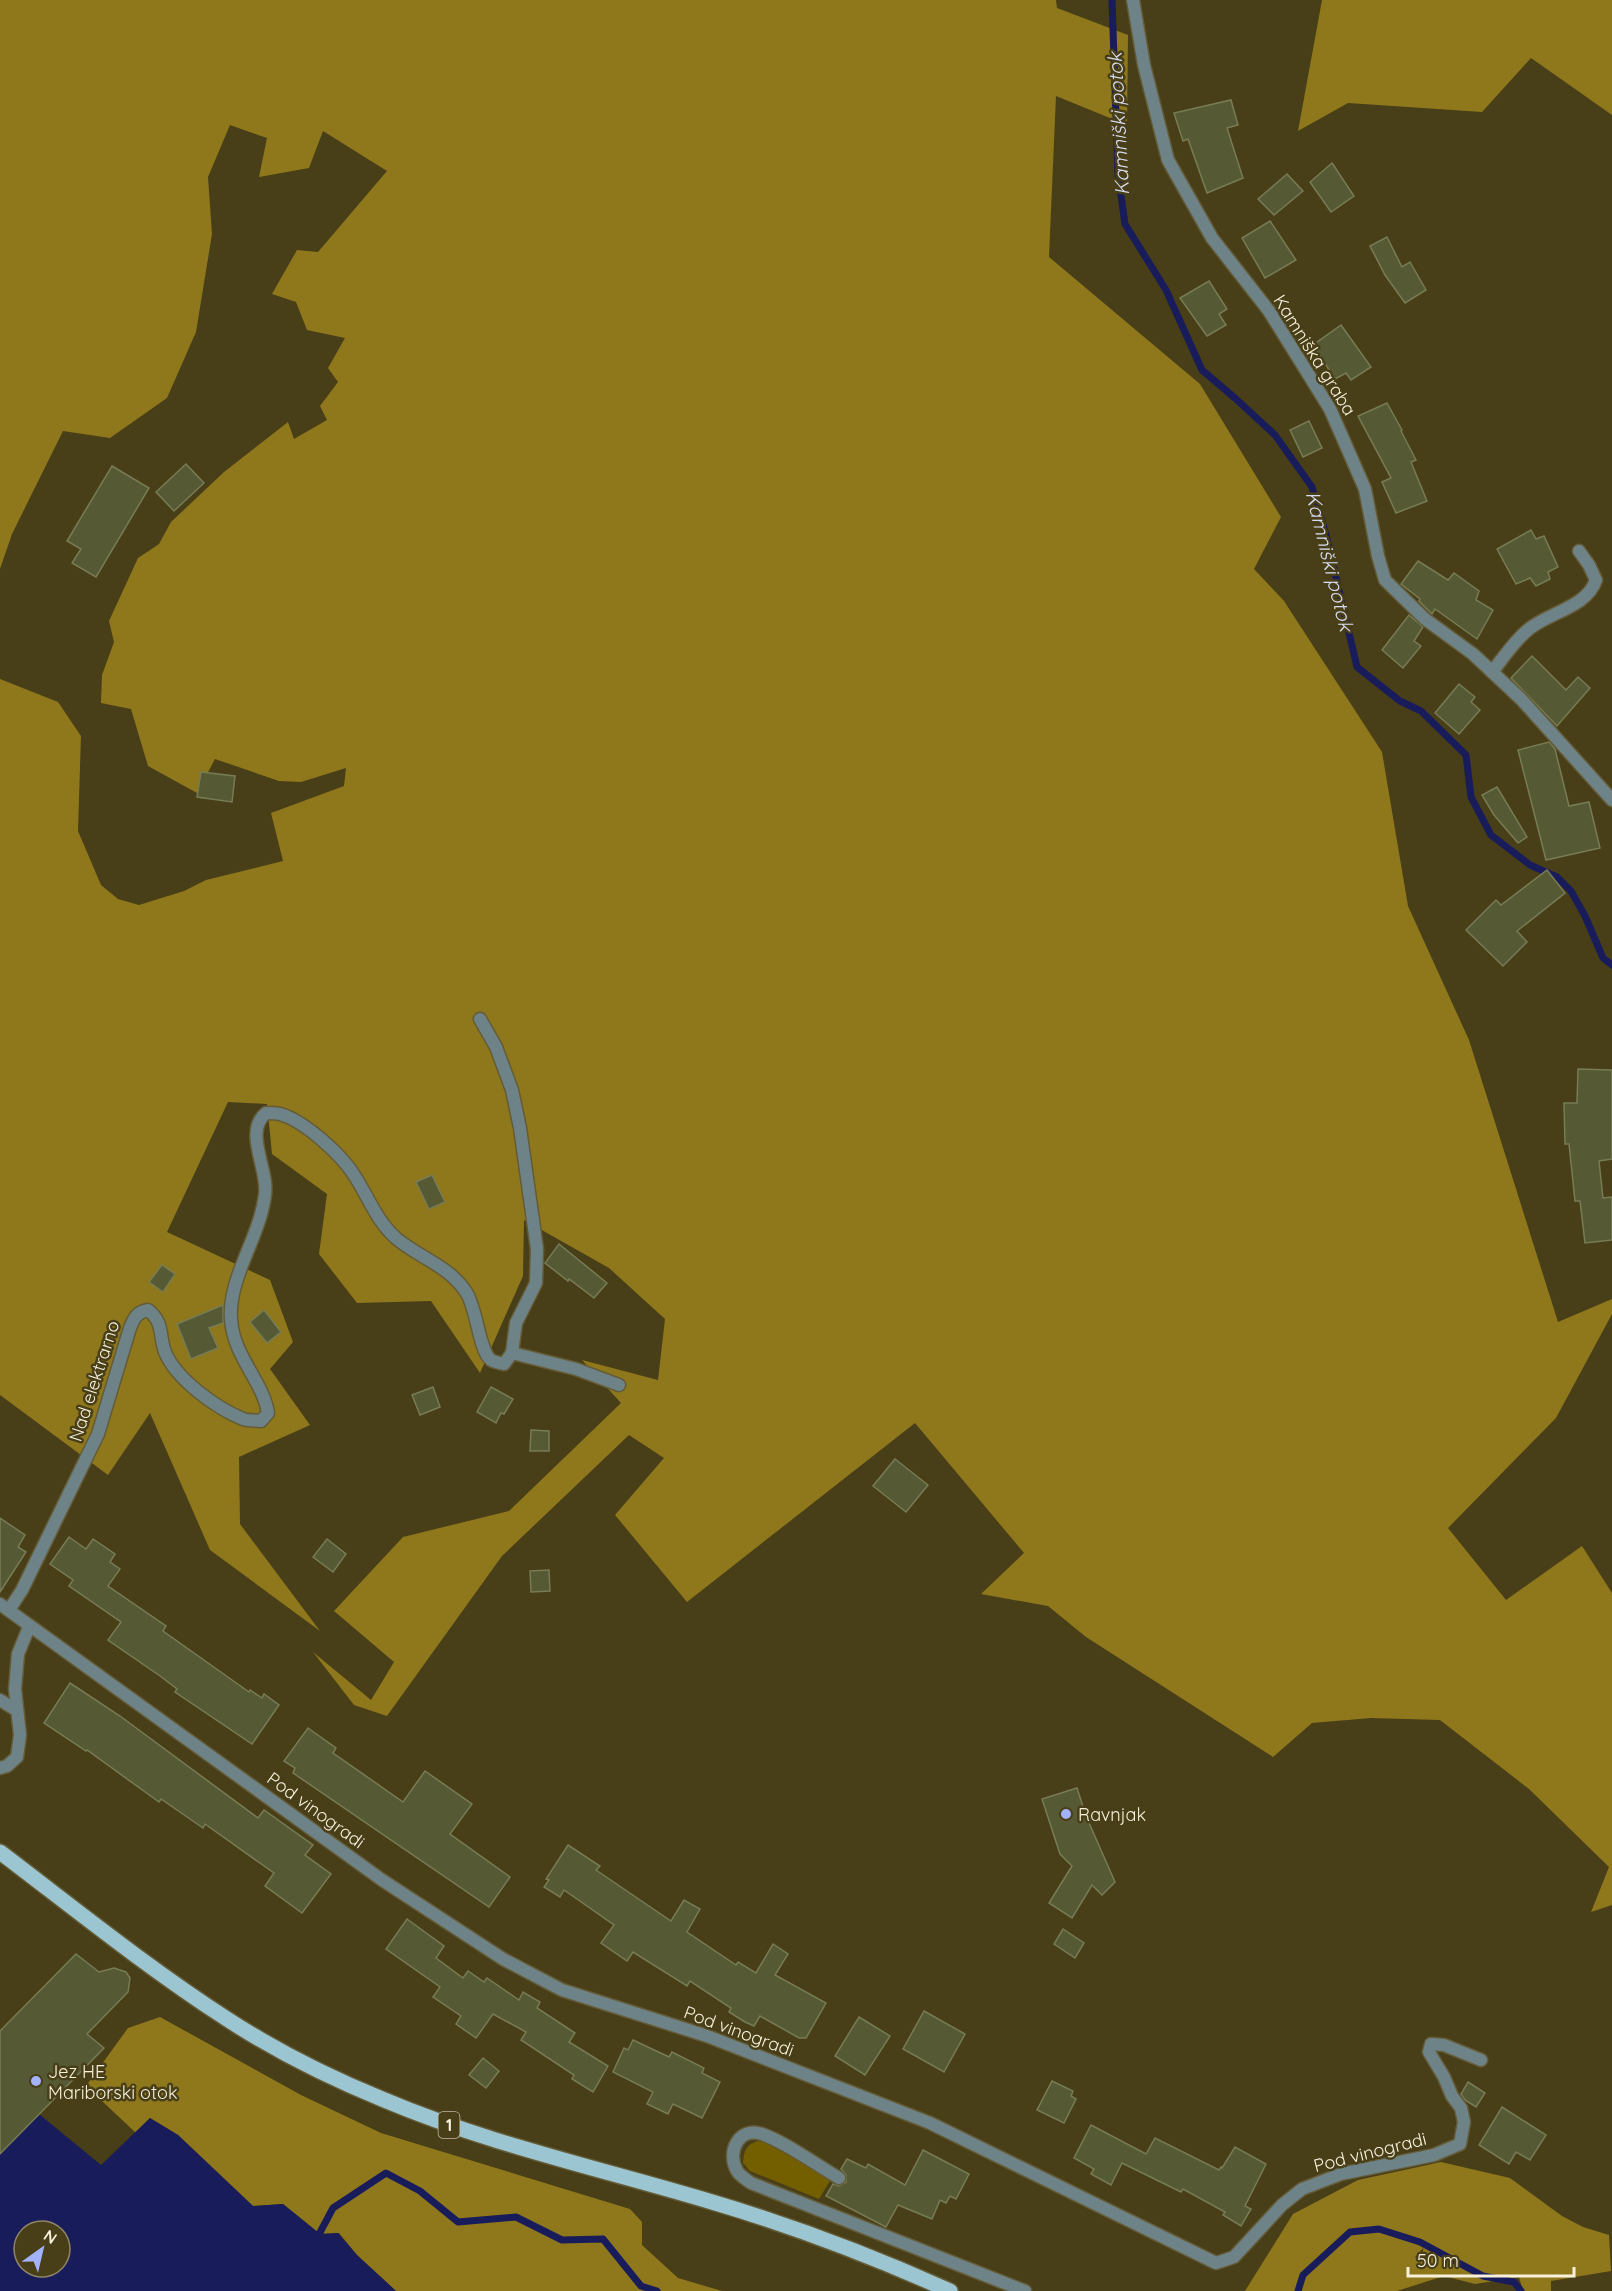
<svg xmlns="http://www.w3.org/2000/svg" width="1612" height="2291" viewBox="0 0 1612 2291" font-family="Quicksand,sans-serif">
	<rect width="100%" height="100%" fill="#483e18"/>
	<path fill="#745f00" d="M757,2141L764,2142L831,2179L819,2199L750,2171L743,2163C744,2151 745,2146 757,2141Z"/>
	<g fill="#8f781b">
		<path d="M0,0H1056L1057,8L1128,35L1127,125L1056,96L1049,257L1200,384L1281,517L1254,569L1284,601L1382,752L1408,906L1469,1040L1558,1322L1612,1299V1314L1556,1418L1448,1528L1506,1600L1582,1546L1612,1593V1905L1591,1912L1609,1867L1529,1789L1440,1720L1371,1718L1312,1723L1273,1757L1086,1637L1048,1606L981,1594L1024,1553L915,1423L687,1602L615,1515L664,1458L629,1435L502,1556L387,1716L354,1705L313,1652L371,1700L394,1662L334,1611L403,1537L509,1511L621,1403L582,1360L658,1380L665,1319L609,1268L524,1220L523,1276L480,1373L431,1301L357,1303L319,1254L327,1194L272,1154L267,1104L228,1102L167,1232L270,1280L293,1342L270,1369L310,1425L239,1457L240,1524L320,1631L210,1550L150,1413L108,1475L0,1395V679L58,702L81,736L78,831L101,885L118,899L139,905L184,891L206,880L283,861L271,813L344,786L346,768L301,782L279,781L215,759L197,793L148,766L131,709L101,703L102,675L114,642L109,621L138,558L159,544L171,522L224,472L288,422L294,439L327,420L320,406L338,382L328,368L345,338L307,330L296,302L272,294L297,250L318,252L387,171L323,131L309,168L259,177L267,138L230,125L208,177L212,234L196,332L167,398L110,438L63,431L12,534L0,569Z"/>
		<path d="M1322,0H1612V115L1531,58L1482,112L1348,103L1298,131Z"/>
		<path d="M160,2017L301,2095L381,2133L630,2209L642,2222V2245L678,2278L722,2291H396L357,2255L339,2233L320,2234L283,2204L253,2206L178,2135L150,2118L136,2133L86,2086L128,2028Z"/>
		<path d="M1441,2162L1510,2178L1562,2216L1583,2227L1609,2235L1611,2271L1551,2281V2291H1523L1519,2277L1475,2284L1444,2276L1397,2291H1245L1293,2214L1358,2180Z"/>
	</g>
	<path fill="#191c5a" fill-rule="evenodd" d="M39,2114L101,2165L150,2118L178,2135L253,2206L283,2204L320,2234L338,2233L357,2255L396,2291H0V2154ZM24,2231H60V2267H24Z"/>
	<g fill="none" stroke-linecap="round" stroke-linejoin="round">
		<g stroke="#191c5a" stroke-width="7">
			<path d="M1112,0L1118,174L1125,224L1166,290L1202,370L1236,399L1275,435L1312,487L1326,535L1357,667L1400,701L1421,711L1466,755L1471,797L1491,835L1530,865L1557,877L1571,891L1585,916L1603,958L1612,965"/>
			<path d="M316,2240L333,2208L386,2173L420,2191L458,2222L516,2217L562,2240L603,2239L641,2286L657,2291"/>
			<path d="M1298,2291L1303,2275L1350,2232L1379,2229L1420,2242L1483,2276L1514,2282L1521,2291"/>
		</g>
	</g>
	<g fill="#565a34" stroke="#777c55" stroke-width="1.5">
		<path d="M1231,100L1238,125L1227,128L1243,178L1207,193L1188,139L1183,141L1174,113Z"/>
		<path d="M1332,163L1354,196L1331,212L1310,182Z"/>
		<path d="M1287,174L1303,191L1274,215L1258,199Z"/>
		<path d="M1270,221L1296,260L1265,278L1242,238Z"/>
		<path d="M1387,237L1402,267L1410,262L1426,290L1405,303L1385,275L1370,246Z"/>
		<path d="M1209,281L1227,309L1219,314L1226,325L1207,336L1180,298Z"/>
		<path d="M1341,325L1371,367L1351,380L1346,373L1335,379L1313,345Z"/>
		<path d="M1387,403L1402,430L1401,431L1416,460L1411,462L1427,501L1396,513L1382,482L1391,478L1358,416Z"/>
		<path d="M1309,421L1322,448L1303,457L1290,430Z"/>
		<path d="M186,464L204,483L174,511L156,492Z"/>
		<path d="M112,466L149,488L96,577L72,563L81,549L67,541Z"/>
		<path d="M1531,530L1536,539L1544,536L1558,567L1548,572L1550,579L1536,586L1530,578L1516,584L1497,549Z"/>
		<path d="M1418,561L1448,580L1454,573L1479,591L1476,600L1493,610L1477,639L1435,609L1432,614L1419,601L1420,599L1401,584Z"/>
		<path d="M1409,615L1423,627L1414,641L1421,646L1403,668L1382,650Z"/>
		<path d="M1532,656L1566,690L1578,677L1590,688L1557,726L1511,678Z"/>
		<path d="M1459,684L1475,697L1471,702L1480,710L1459,734L1435,713Z"/>
		<path d="M1549,742L1555,749L1569,806L1589,802L1600,848L1546,860L1518,750Z"/>
		<path d="M201,772L235,776L232,802L197,797Z"/>
		<path d="M1497,787L1527,837L1518,843L1494,815L1482,795Z"/>
		<path d="M1547,870L1565,893L1517,931L1527,942L1503,966L1466,930L1496,900L1501,905Z"/>
		<path d="M1578,1069L1612,1070V1159L1599,1161L1603,1198L1612,1197V1240L1585,1243L1580,1201H1575L1569,1144H1565L1564,1103H1577Z"/>
		<path d="M432,1175L445,1202L429,1209L416,1182Z"/>
		<path d="M559,1244L607,1283L594,1298L569,1279L568,1281L545,1263Z"/>
		<path d="M162,1265L175,1274L163,1292L149,1282Z"/>
		<path d="M223,1305V1323L209,1328L218,1348L191,1359L177,1324Z"/>
		<path d="M264,1310L281,1332L267,1343L250,1322Z"/>
		<path d="M433,1387L440,1407L420,1415L412,1395Z"/>
		<path d="M491,1387L513,1399L504,1414L501,1413L496,1423L477,1412Z"/>
		<path d="M531,1430L549,1431V1451H530Z"/>
		<path d="M895,1459L928,1485L906,1512L873,1486Z"/>
		<path d="M0,1518L25,1535L18,1547L26,1552L0,1592Z"/>
		<path d="M69,1537L86,1549L93,1539L115,1554L110,1562L120,1569L108,1586L166,1626L163,1631L249,1692L250,1690L262,1698L264,1694L279,1705L252,1744L175,1692L177,1689L160,1676L108,1640L121,1622L69,1586L73,1580L50,1564Z"/>
		<path d="M327,1539L346,1554L333,1572L313,1557Z"/>
		<path d="M549,1570L550,1591L531,1592L530,1571Z"/>
		<path d="M70,1683L120,1716L258,1818L264,1810L313,1845L305,1855L331,1874L302,1913L265,1886L274,1873L205,1824L203,1828L161,1799L159,1802L87,1750L86,1751L44,1723Z"/>
		<path d="M308,1728L336,1748L333,1753L403,1802L425,1771L472,1804L450,1834L510,1877L489,1907L293,1773L295,1768L284,1761Z"/>
		<path d="M1077,1788L1086,1816L1115,1882L1102,1895L1092,1885L1072,1918L1049,1903L1072,1866L1060,1854L1042,1799Z"/>
		<path d="M568,1845L600,1866L596,1870L671,1921L684,1900L700,1909L687,1932L736,1965L738,1962L756,1973L773,1944L788,1954L775,1975L826,2003L806,2038H799L760,2016L754,2026L745,2022L729,2012L731,2008L690,1981L687,1986L633,1952L627,1961L601,1943L614,1925L564,1890L560,1897L544,1887L549,1880L546,1879Z"/>
		<path d="M407,1919L444,1946L436,1958L463,1978L468,1971L484,1982L487,1978L519,2000L523,1992L540,2002L537,2008L575,2033L569,2042L608,2066L593,2092L572,2079L574,2075L521,2040L526,2032L493,2014L476,2038L456,2024L461,2016L433,1997L440,1987L386,1949Z"/>
		<path d="M1063,1929L1084,1943L1075,1958L1054,1944Z"/>
		<path d="M76,1954L99,1972L114,1968L126,1972L130,1978L128,1992L87,2034L104,2048L0,2154V2031Z"/>
		<path d="M924,2011L965,2034L944,2072L903,2049Z"/>
		<path d="M859,2017L890,2036L865,2075L835,2056Z"/>
		<path d="M633,2040L669,2057L672,2052L704,2068L702,2073L720,2082L702,2118L673,2104L668,2114L647,2104L653,2092L613,2072L624,2048L628,2050Z"/>
		<path d="M483,2058L499,2071L486,2088L469,2075Z"/>
		<path d="M1052,2081L1073,2091L1071,2096L1076,2099L1064,2123L1037,2110Z"/>
		<path d="M1468,2082L1485,2093L1476,2107L1465,2100L1461,2094Z"/>
		<path d="M1502,2107L1546,2135L1530,2160L1516,2152L1509,2164L1479,2145Z"/>
		<path d="M1091,2125L1146,2154L1155,2138L1219,2170L1221,2167L1222,2168L1235,2147L1266,2164L1245,2206L1251,2209L1241,2226L1223,2215L1225,2212L1183,2189L1181,2192L1122,2163L1111,2185L1091,2174L1094,2169L1074,2158Z"/>
		<path d="M923,2150L969,2174L956,2199L950,2196L946,2203L940,2200L932,2219L898,2205L886,2227L826,2196L833,2184L839,2186L846,2182V2175L841,2169L847,2159L866,2168L868,2164L905,2185Z"/>
	</g>
	<g fill="none" stroke-linecap="round" stroke-linejoin="round">
		<defs>
			<g id="street">
				<path d="M1133,0L1144,65L1168,160L1212,238L1269,311L1330,409L1365,489L1378,556L1385,580L1425,619L1473,654L1521,699L1612,800"/>
				<path d="M1492,672C1504,657 1514,641 1529,629C1550,612 1587,607 1596,580L1589,565L1579,551"/>
				<path d="M512,1353L576,1369L619,1385"/>
				<path d="M0,1604L382,1880L503,1959L562,1990L707,2036L930,2123L1216,2263L1234,2257L1282,2205L1302,2189L1341,2174L1434,2155L1460,2144L1464,2122L1461,2108L1452,2096L1444,2077L1429,2052L1431,2044L1444,2045L1481,2060"/>
				<path d="M9,1610L22,1590L98,1434L130,1328C134,1318 137,1312 148,1310C164,1322 159,1336 165,1352C176,1379 216,1408 243,1419C248,1421 255,1420 261,1421L268,1413C263,1381 233,1356 231,1319C228,1278 260,1237 265,1195C269,1169 243,1132 266,1113C270,1113 276,1113 280,1114C305,1121 343,1156 356,1178C369,1199 378,1223 397,1239C420,1258 449,1266 466,1292C477,1308 479,1351 491,1360C494,1362 500,1363 504,1364L512,1353L516,1323L536,1283L537,1249L520,1128L512,1090L496,1047L480,1019"/>
				<path d="M0,1700L16,1710"/>
				<path d="M0,1768L7,1766L17,1757L20,1735L15,1689L18,1654L29,1627"/>
				<path d="M839,2178C815,2164 787,2143 762,2134C739,2126 726,2152 737,2171C740,2176 747,2180 751,2183L1025,2291"/>
			</g>
			<path id="primary" d="M0,1852C75,1909 148,1968 227,2019C276,2051 328,2077 382,2099C488,2144 602,2169 712,2202C793,2226 872,2256 950,2291"/>
		</defs>
		<use href="#street" stroke="#645b37" stroke-width="15"/>
		<use href="#primary" stroke="#645b37" stroke-width="18"/>
		<use href="#street" stroke="#6e8388" stroke-width="12"/>
		<use href="#primary" stroke="#9bc6d1" stroke-width="15"/>
	</g>
	<g fill="#a2b2fd" stroke="#483e18" stroke-width="2">
		<circle cx="1066" cy="1814" r="6"/>
		<circle cx="36" cy="2081" r="6"/>
	</g>
	<g text-anchor="middle" dominant-baseline="central" stroke-width="5" stroke-linejoin="round" paint-order="stroke">
		<rect fill="#483e18" stroke="#c2bba1" stroke-width="1.5" x="438.5" y="2112" width="21" height="26" rx="4.5"/>
		<g font-size="16" font-weight="bold" fill="#f7f1dc">
			<text x="449" y="2125">1</text>
		</g>
		<g font-size="18" fill="#f7f1dc" stroke="#483e18">
			<text transform="translate(1315 355) rotate(58)">Kamniška graba</text>
			<text transform="translate(94 1381) rotate(-72)">Nad elektrarno</text>
			<text transform="translate(316 1810) rotate(36)">Pod vinogradi</text>
			<text transform="translate(739 2031) rotate(20)">Pod vinogradi</text>
			<text transform="translate(1370 2152) rotate(-14)">Pod vinogradi</text>
		</g>
		<g font-size="18" fill="#f7f1dc" stroke="#483e18" text-anchor="start">
			<text x="1078" y="1814">Ravnjak</text>
			<text x="48" y="2071">Jez HE<tspan x="48" dy="21">Mariborski otok</tspan></text>
		</g>
		<g font-size="20" font-style="italic" fill="#d8def2" stroke="#483e18">
			<text transform="translate(1118 124) rotate(-93)">Kamniški potok</text>
			<text transform="translate(1330 561) rotate(76)">Kamniški potok</text>
		</g>
	</g>
	<g transform="translate(42 2249) rotate(34)"><circle r="28" fill="#483e18" stroke="#8e8666" stroke-width="1.5"/>
	<path d="M0-4.5L10 22L0 15L-10 22Z" fill="#a2b2fd"/>
	<text y="-9" font-size="16" font-weight="bold" text-anchor="middle" fill="#f7f1dc">N</text>
	</g>
	<path d="M1408 2267v9h166v-9" fill="none" stroke="#f7f1dc" stroke-width="3"/>
	<text x="1417" y="2267" font-size="18" fill="#f7f1dc" stroke="#483e18" stroke-width="4.5" paint-order="stroke">50 m</text>
</svg>
